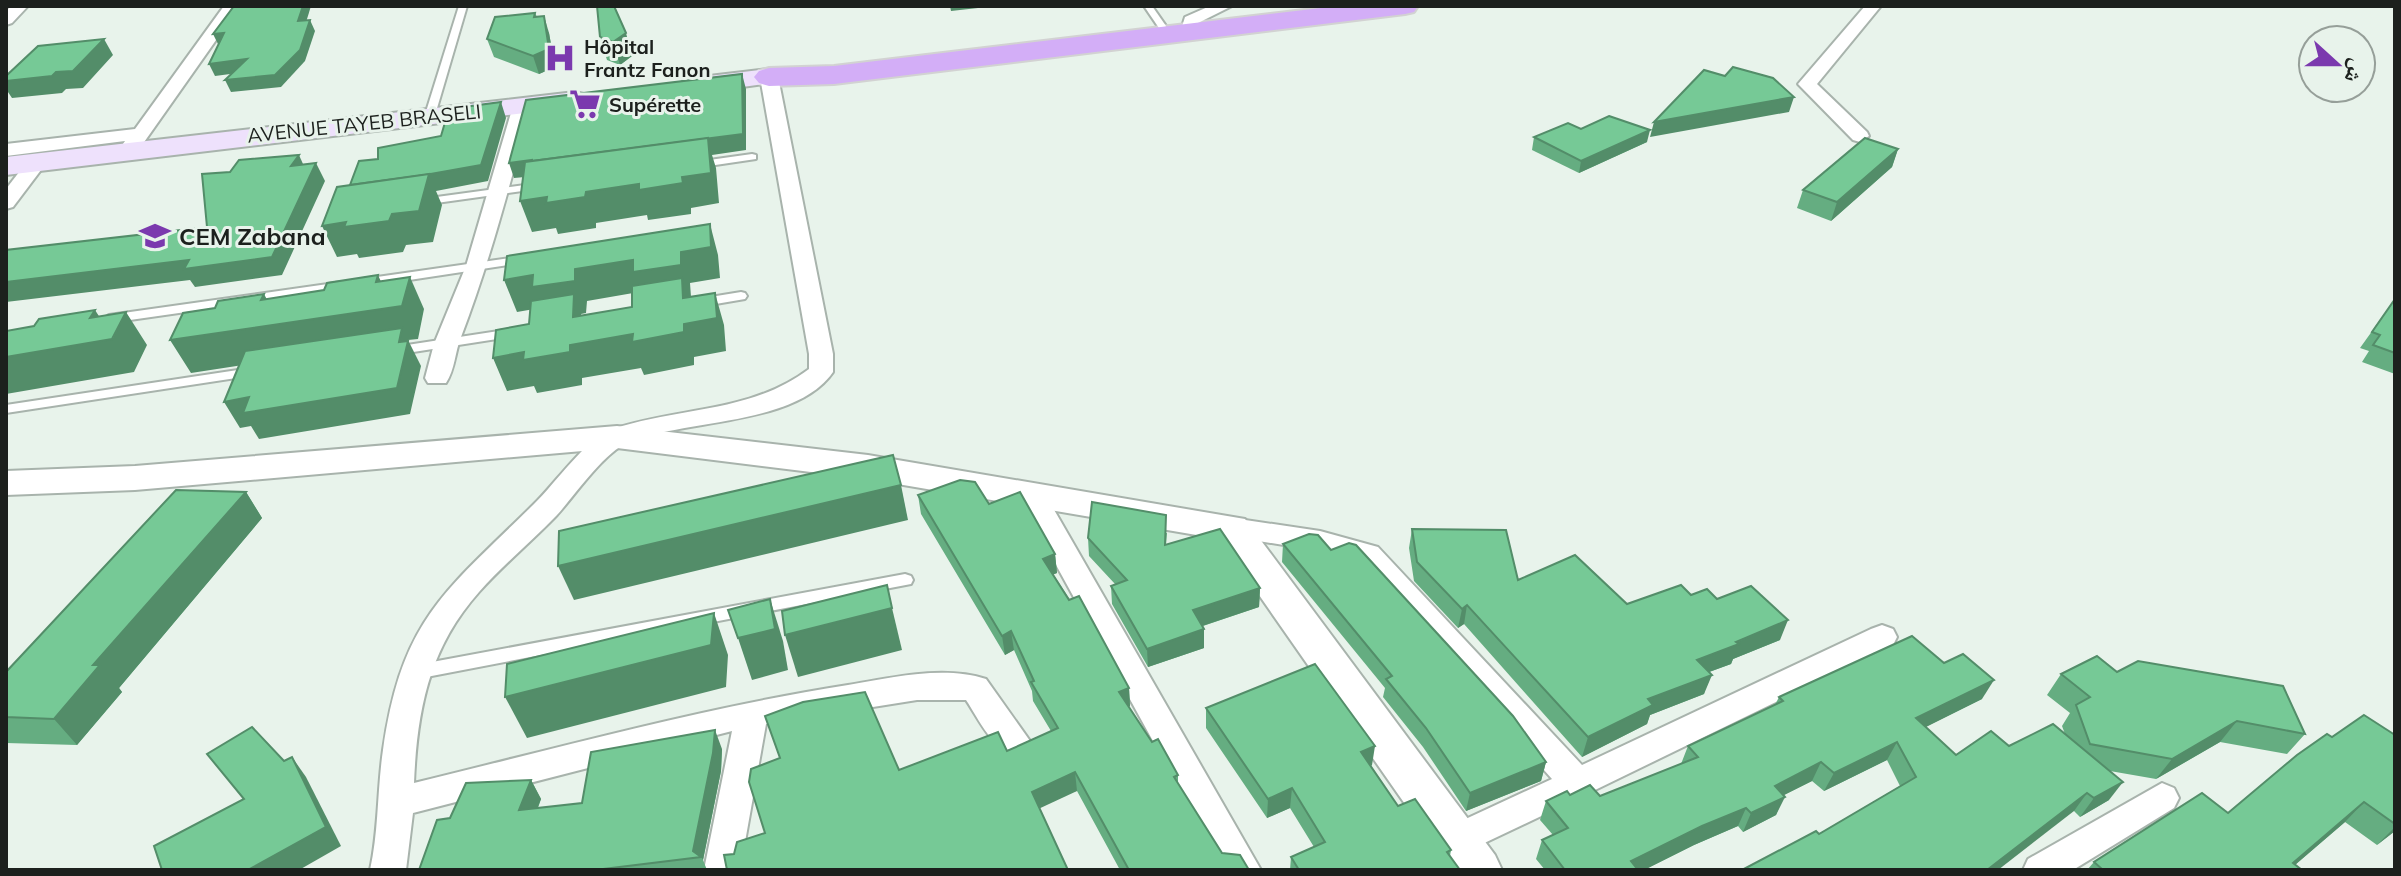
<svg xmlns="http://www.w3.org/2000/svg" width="2401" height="876" viewBox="0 0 2401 876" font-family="Mulish,'Noto Naskh Arabic',sans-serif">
	<rect width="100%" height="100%" fill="#e8f3eb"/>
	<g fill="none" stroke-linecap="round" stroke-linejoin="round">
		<defs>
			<g id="service">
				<path d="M459,6H467L435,115L427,117L425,115Z"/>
				<path d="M1144,6H1152L1166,26L1165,28H1159Z"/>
				<path d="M752,154L756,155V159L695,168L690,165L695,162Z"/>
				<path d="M540,183L544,184V188L422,205L417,202L422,199Z"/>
				<path d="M524,256L530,260L528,262L363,287L357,283L363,279Z"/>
				<path d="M342,282L346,283L348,286L346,289L109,323L103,319L109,315Z"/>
				<path d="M741,292L745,293L747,296L745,299L698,307L692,303L698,299Z"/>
				<path d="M512,329L516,330L518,333L516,336L394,355L388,351L394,347Z"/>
				<path d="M251,368L256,369L258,372L256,375L6,413V405Z"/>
				<path d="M905,574L911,576L913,580L911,584L416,679L410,677L408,672L410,667L416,665Z"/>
			</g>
			<g id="minor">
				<path d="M11,6H28L12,23L6,25V11Z"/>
				<path d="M224,6H240L135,155H121L118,151L125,141L6,156V144L135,129Z"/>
				<path d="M1210,6H1232L1198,23L1194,36H1182L1180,33L1185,17Z"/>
				<path d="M1865,6H1881L1817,84L1867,132L1869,136L1860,142L1853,140L1798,84Z"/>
				<path d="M769,72L778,77L833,354V372C796,426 685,419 629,442C604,452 576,494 557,515C532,541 503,565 479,592C429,648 417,710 414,783C558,748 701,708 848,685C891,678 943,665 986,679L1030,741L1025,751C996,760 981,722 966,700H917L766,724L740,870H704L732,731L413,813L406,870H370C379,830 377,791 383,750C402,618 445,592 534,504C556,483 585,439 613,429C679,407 751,413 809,369V354L760,77Z"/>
				<path d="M522,101L531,106C510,184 490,261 461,337C455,351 455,370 446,383H428L425,378L434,344L466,266L513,106Z"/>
				<path d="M37,156L47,162L13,207L6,209V189L30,158Z"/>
				<path d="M1031,485L1041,487L1045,494L1261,870H1224L1017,494L1021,487Z"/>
				<path d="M1232,518L1320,531L1378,547L1582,765L1871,629L1882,625L1893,629L1897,637L1893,645L1593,791L1591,795L1577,799L1457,856L1444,851L1439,840L1444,829L1552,779L1358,561L1320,551L1222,535L1218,528L1222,521Z"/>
				<path d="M2162,783L2174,788L2179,798L2174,808L2073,870H2023L2028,859Z"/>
			</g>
			<path id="tertiary" d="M617,426L868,455L1245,519L1495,855L1502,870H1451L1220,539L868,479L617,448L135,490L6,495V471L135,466Z"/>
			<g id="secondary">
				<path d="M769,69L778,72L782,77L778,82L692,94L683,91L679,86L683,81L692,78Z"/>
				<path d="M575,92L584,94L588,100L584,106L6,175V157Z"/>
			</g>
			<path id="trunk" d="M1338,6H1418L1414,12L1405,14L834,84L769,86L759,83L754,77L759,71L769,68L834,66Z"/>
		</defs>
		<use href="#service" stroke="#a8b3ac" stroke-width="4"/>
		<use href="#minor" stroke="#a8b3ac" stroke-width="4"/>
		<use href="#tertiary" stroke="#a8b3ac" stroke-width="4"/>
		<use href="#secondary" stroke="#a8b3ac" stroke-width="4"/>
		<use href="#trunk" stroke="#d2d2d2" stroke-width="4"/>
		<use href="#service" fill="#fff" fill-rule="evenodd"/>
		<use href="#minor" fill="#fff" fill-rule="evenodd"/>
		<use href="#tertiary" fill="#fff" fill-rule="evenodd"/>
		<use href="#secondary" fill="#eee1fc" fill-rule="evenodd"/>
		<use href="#trunk" fill="#d3aef7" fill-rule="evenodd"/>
	</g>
	<g fill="#65ad81">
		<path d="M597,6L632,56L620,65L607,60L600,37Z"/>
		<path d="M535,13L537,17L549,33L555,67L539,74L494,57L487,39Z"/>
		<path d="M1581,129L1647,142L1579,173L1532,150L1534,137Z"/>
		<path d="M1898,149L1892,167L1831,221L1797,208L1803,190Z"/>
		<path d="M2395,299V374L2362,362L2369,351L2360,348Z"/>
		<path d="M246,492L262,518L119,688L122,692L77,745L6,743V672Z"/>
		<path d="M918,495L989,504L1055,554L1057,573L1053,574L1129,688L1130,706L1129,707L1152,742L1178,775V784L1222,853L1249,870H1120L1077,791L734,854L765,833L780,758L899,770L1007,751L1051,731L1033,701L1032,691L1014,650L1005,655L921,514Z"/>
		<path d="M1412,529L1518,580L1627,604L1691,595L1717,599L1780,640L1733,659L1731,664L1709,672L1704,694L1650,715L1647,724L1582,757L1464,624L1458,628L1414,581L1409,548Z"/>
		<path d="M1167,533L1166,544L1260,588L1259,607L1203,626L1204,629V648L1148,667L1112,604L1111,586L1115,584L1089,556L1088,538Z"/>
		<path d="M1283,544L1331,550L1546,762L1541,781L1466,811L1423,747L1383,697L1385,688L1282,562Z"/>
		<path d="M2117,672L2305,734L2287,754L2220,742L2156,779L2110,771L2109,800L2080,817L2074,811L1819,834L1900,786L1887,760L1824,791L1812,781L1784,795L1776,815L1743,832L1738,826L1694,845L1644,870H1545L1536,859L1542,840L1553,835L1540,820L1546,801L1570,795L1600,796L1681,764L1688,746L1775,705L1779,697L1982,699L1925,727L1956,755L2009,746L2065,734L2062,726L2070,713L2047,695L2061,674Z"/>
		<path d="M1206,708L1372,765L1371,766L1398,806L1451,850L1450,856L1460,870H1290L1291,857L1314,847L1290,808L1267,818L1206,728Z"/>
		<path d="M2395,735V831L2377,845L2345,822L2295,865L2302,870H2087L2094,862L2228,813L2332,737Z"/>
		<path d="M722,749L721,771L703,860L707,870H419L450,818L531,780L541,799L538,808L582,803Z"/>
	</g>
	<g fill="#538d69" fill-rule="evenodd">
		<path d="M303,6H311L303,32L298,21Z"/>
		<path d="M950,6H978V8L951,11Z"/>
		<path d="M544,16L549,33L555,67L539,74L533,56Z"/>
		<path d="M310,20L315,31L305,61L281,87L231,92L225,80Z"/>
		<path d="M224,33L219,46L213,34Z"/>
		<path d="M626,33L632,56L620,65L613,42Z"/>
		<path d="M104,39L113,55L83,88L66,89L62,93L12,98L6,89V81L56,72Z"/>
		<path d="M247,59L253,71L215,76L209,64Z"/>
		<path d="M742,74L746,89V150L712,155L716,168L719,203L691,208V214L648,220L647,215L596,223V228L558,234L556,228L532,232L520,201L682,177L536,176L514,178L509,163Z"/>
		<path d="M1794,97L1789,112L1650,137L1654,122Z"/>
		<path d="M501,102L506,118L488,181L436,191L442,205L433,242L406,245L403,252L359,258L357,254L337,257L322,226Z"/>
		<path d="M1650,130L1647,142L1579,173L1581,161Z"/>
		<path d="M1898,149L1892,167L1831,221L1837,202Z"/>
		<path d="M299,155L307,173L291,166Z"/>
		<path d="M316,163L325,181L282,275L195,287L190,280L6,302V282L189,260Z"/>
		<path d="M710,224L718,255L720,278L690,283L691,297L715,293L724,325L726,351L694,357V365L644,375L641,368L582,378V385L537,393L534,386L507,391L493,358L524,352L540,308L517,312L504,280L681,252ZM639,292L633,334L586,327L581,314L586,313L587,301Z"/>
		<path d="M378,275L393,308L410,277L424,309L418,339L408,340L421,366L410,414L259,439L251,426L240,428L224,402L399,341L191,373L170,340L261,300L264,294L280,324L376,282Z"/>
		<path d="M95,310L113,338L126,312L147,345L134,372L6,394V357L90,318Z"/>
		<path d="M901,485L908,520L574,600L558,566Z"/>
		<path d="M246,492L262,518L119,688L122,692L77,745L54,719L93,665Z"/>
		<path d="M1055,554L1057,573L1045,578L1043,559Z"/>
		<path d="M1260,588L1259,607L1193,629V610Z"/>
		<path d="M770,599L783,641L788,670L752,680L738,638Z"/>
		<path d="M1467,605L1464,624L1458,628L1462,609Z"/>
		<path d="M892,608L902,650L798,677L785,635Z"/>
		<path d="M714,613L728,655L726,687L527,738L505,697Z"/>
		<path d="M1788,620L1780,640L1733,659L1731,664L1690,679L1697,660Z"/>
		<path d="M1204,629V648L1148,667L1147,649Z"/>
		<path d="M1011,631L1014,650L1005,655L1002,636Z"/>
		<path d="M1712,675L1704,694L1650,715L1647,724L1582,757L1588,737L1648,699Z"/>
		<path d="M1994,680L1982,699L1906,737L1916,718Z"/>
		<path d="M1129,688L1130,706L1120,711L1119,692Z"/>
		<path d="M2237,721L2220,742L2156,779L2172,759Z"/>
		<path d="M715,730L722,749L721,771L703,860L701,857L693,851Z"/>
		<path d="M1897,742L1887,760L1824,791L1834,773Z"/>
		<path d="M1375,746L1372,765L1358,771L1361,752Z"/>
		<path d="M292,757L306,777L341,846L299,870H248Z"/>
		<path d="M1546,762L1541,781L1466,811L1470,793Z"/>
		<path d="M1821,762L1812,781L1766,804L1775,786Z"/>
		<path d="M1075,772L1077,791L1034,811L1032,792Z"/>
		<path d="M531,780L541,799L529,829L519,810Z"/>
		<path d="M2123,782L2109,800L2080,817L2094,798Z"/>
		<path d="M1292,788L1290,808L1267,818L1268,799Z"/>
		<path d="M2087,793L2074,811L1998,870H1987Z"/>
		<path d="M1785,797L1776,815L1743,832L1751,813Z"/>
		<path d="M2364,802L2345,822L2289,870L2293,863Z"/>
		<path d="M1746,808L1738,826L1694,845L1644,870H1628L1631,861L1702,826Z"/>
		<path d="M2395,827V831L2377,845Z"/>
	</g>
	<g fill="#76c996" stroke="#538d69" stroke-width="2">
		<path d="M234,6H303L298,21L310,20L300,50L275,75L225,80L247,59L209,64L224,33L213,34Z"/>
		<path d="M597,6H614L626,33L613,42L600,37Z"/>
		<path d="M535,13L534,17L544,16L549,49L533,56L487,39L495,17Z"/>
		<path d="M104,39L73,71L56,72L52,76L6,81V76L38,46Z"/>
		<path d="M1733,67L1773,78L1794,97L1654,122L1704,70L1725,76Z"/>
		<path d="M742,74L743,134L532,161V160L509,163L526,100Z"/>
		<path d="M501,102L481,165L425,175L350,185L359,161L378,159V148L441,136L449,109Z"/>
		<path d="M1609,116L1650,130L1581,161L1534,137L1568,123L1581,129Z"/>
		<path d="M708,138L711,173L682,177L683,183L639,190V184L586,192L585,197L546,203L547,197L520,201L525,162Z"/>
		<path d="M1865,138L1898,149L1837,202L1803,190Z"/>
		<path d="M299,155L291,166L316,163L272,257L184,269L189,260L6,282V250L207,227L202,174L230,172L239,160Z"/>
		<path d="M429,174L419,211L392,214L389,221L344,227L346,222L322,226L337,187Z"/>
		<path d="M710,224L711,247L681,252V265L633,272V260L575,269V281L532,287L533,275L504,280L507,256Z"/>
		<path d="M378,275L376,282L410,277L402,306L170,340L183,313L215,308L218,301L264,294L261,300L324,290L327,283Z"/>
		<path d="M682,278L683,298L715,293L717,318L684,324V332L632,342L633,334L570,345V352L523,360L524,352L493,358L496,330L529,324L531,301L574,294L573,317L632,307V286Z"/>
		<path d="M2395,299V353L2373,345L2380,335L2372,332Z"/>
		<path d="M95,310L90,318L126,312L112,339L6,357V331L34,326L39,319Z"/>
		<path d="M402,328L399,342L408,341L397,388L243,413L249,397L224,402L245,351Z"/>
		<path d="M893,455L901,485L558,566L559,531Z"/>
		<path d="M960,480L975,482L989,504L1020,492L1055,554L1043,559L1069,600L1079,596L1129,688L1119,692L1152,742L1158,739L1178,775L1174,777L1222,853L1240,855L1249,870H1129L1075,772L1032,792L1068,870H727L724,855L734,854L737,842L765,833L749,782L751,769L780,758L765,716L803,702L865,692L899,770L998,732L1007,751L1058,728L1031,682L1034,681L1011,631L1002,636L918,495Z"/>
		<path d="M176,490L246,492L93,665H100L54,719L6,717V672Z"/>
		<path d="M1092,502L1166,515L1165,545L1220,529L1260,588L1193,610L1204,629L1147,649L1111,586L1127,580L1088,538Z"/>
		<path d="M1412,529L1506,530L1518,580L1575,555L1627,604L1681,585L1691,595L1707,589L1717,599L1751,586L1788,620L1736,642L1739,644L1697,660L1712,675L1648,699L1653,705L1588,737L1467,605L1462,609L1417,562Z"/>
		<path d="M1309,534L1318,535L1331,550L1349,543L1356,545L1513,716L1546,762L1470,793L1426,728L1386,679L1392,676L1283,544Z"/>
		<path d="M887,585L892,608L785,635L782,611Z"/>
		<path d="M770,599L775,629L738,638L728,610Z"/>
		<path d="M714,613L711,645L505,697L507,664Z"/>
		<path d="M1912,636L1944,663L1963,654L1994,680L1916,718L1956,755L1991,731L2009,746L2053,724L2123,782L2094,798L2087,793L1987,870H1742L1816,831L1819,834L1916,777L1897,742L1834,773L1821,762L1775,786L1785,797L1751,813L1746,808L1702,826L1631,861L1638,870H1565L1542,840L1568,828L1546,801L1567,791L1570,795L1590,785L1600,796L1698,757L1688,746L1783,701L1779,697Z"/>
		<path d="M2097,656L2117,672L2138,661L2283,686L2305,734L2237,721L2172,759L2090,744L2076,705L2090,697L2061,674Z"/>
		<path d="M1315,664L1375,746L1361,752L1398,806L1415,799L1451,850L1447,852L1460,870H1299L1291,857L1325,842L1292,788L1268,799L1206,708Z"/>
		<path d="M2364,715L2395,735V824L2364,802L2293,863L2302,870H2103L2094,862L2202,793L2228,813L2297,755L2327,734L2332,737Z"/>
		<path d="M252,727L284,761L292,757L326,827L248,870H162L154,846L244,799L207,754Z"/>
		<path d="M715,730L713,753L693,851L701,857L595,870H419L437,820L450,818L466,783L531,780L519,810L582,803L591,752Z"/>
	</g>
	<defs>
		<symbol id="hospital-bare" viewBox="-9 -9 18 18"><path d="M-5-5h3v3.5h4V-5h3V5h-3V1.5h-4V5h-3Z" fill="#7b39ae" stroke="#e8f3eb" stroke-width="2.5" paint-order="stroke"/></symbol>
		<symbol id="supermarket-bare" viewBox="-9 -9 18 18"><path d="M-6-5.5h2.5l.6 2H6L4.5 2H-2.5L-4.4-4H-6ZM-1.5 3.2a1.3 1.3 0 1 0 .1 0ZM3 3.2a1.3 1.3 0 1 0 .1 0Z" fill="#7b39ae" stroke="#e8f3eb" stroke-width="2.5" paint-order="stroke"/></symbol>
		<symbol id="school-bare" viewBox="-9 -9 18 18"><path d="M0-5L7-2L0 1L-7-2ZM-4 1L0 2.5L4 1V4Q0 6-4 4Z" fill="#7b39ae" stroke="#e8f3eb" stroke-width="2.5" paint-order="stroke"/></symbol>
	</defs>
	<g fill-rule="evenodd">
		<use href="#hospital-bare" x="538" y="36" width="44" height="44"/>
		<use href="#supermarket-bare" x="563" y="82" width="44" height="44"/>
		<use href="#school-bare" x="133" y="214" width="44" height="44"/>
	</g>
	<g text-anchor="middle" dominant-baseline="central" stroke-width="6" stroke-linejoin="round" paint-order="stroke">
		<g font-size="20" font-weight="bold" fill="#1c201d" stroke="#e8f3eb" text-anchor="start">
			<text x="584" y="46">Hôpital<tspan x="584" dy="23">Frantz Fanon</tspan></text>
			<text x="609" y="104">Supérette</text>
		</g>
		<g font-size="20" fill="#1c201d" stroke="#e8f3eb">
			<text transform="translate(364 123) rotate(-6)">AVENUE TAYEB BRASELI</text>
		</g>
		<g font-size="24" font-weight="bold" fill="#1c201d" stroke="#e8f3eb" text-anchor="start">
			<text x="179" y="236">CEM Zabana</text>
		</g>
	</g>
	<rect width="2401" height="876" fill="none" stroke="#1c201d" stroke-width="16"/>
	<g transform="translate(2337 64) rotate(111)"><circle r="38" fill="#e8f3eb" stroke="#969f99" stroke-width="2"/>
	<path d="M0-6L14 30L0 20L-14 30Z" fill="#7b39ae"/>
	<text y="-12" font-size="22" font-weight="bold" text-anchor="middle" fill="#1c201d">ش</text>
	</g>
</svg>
